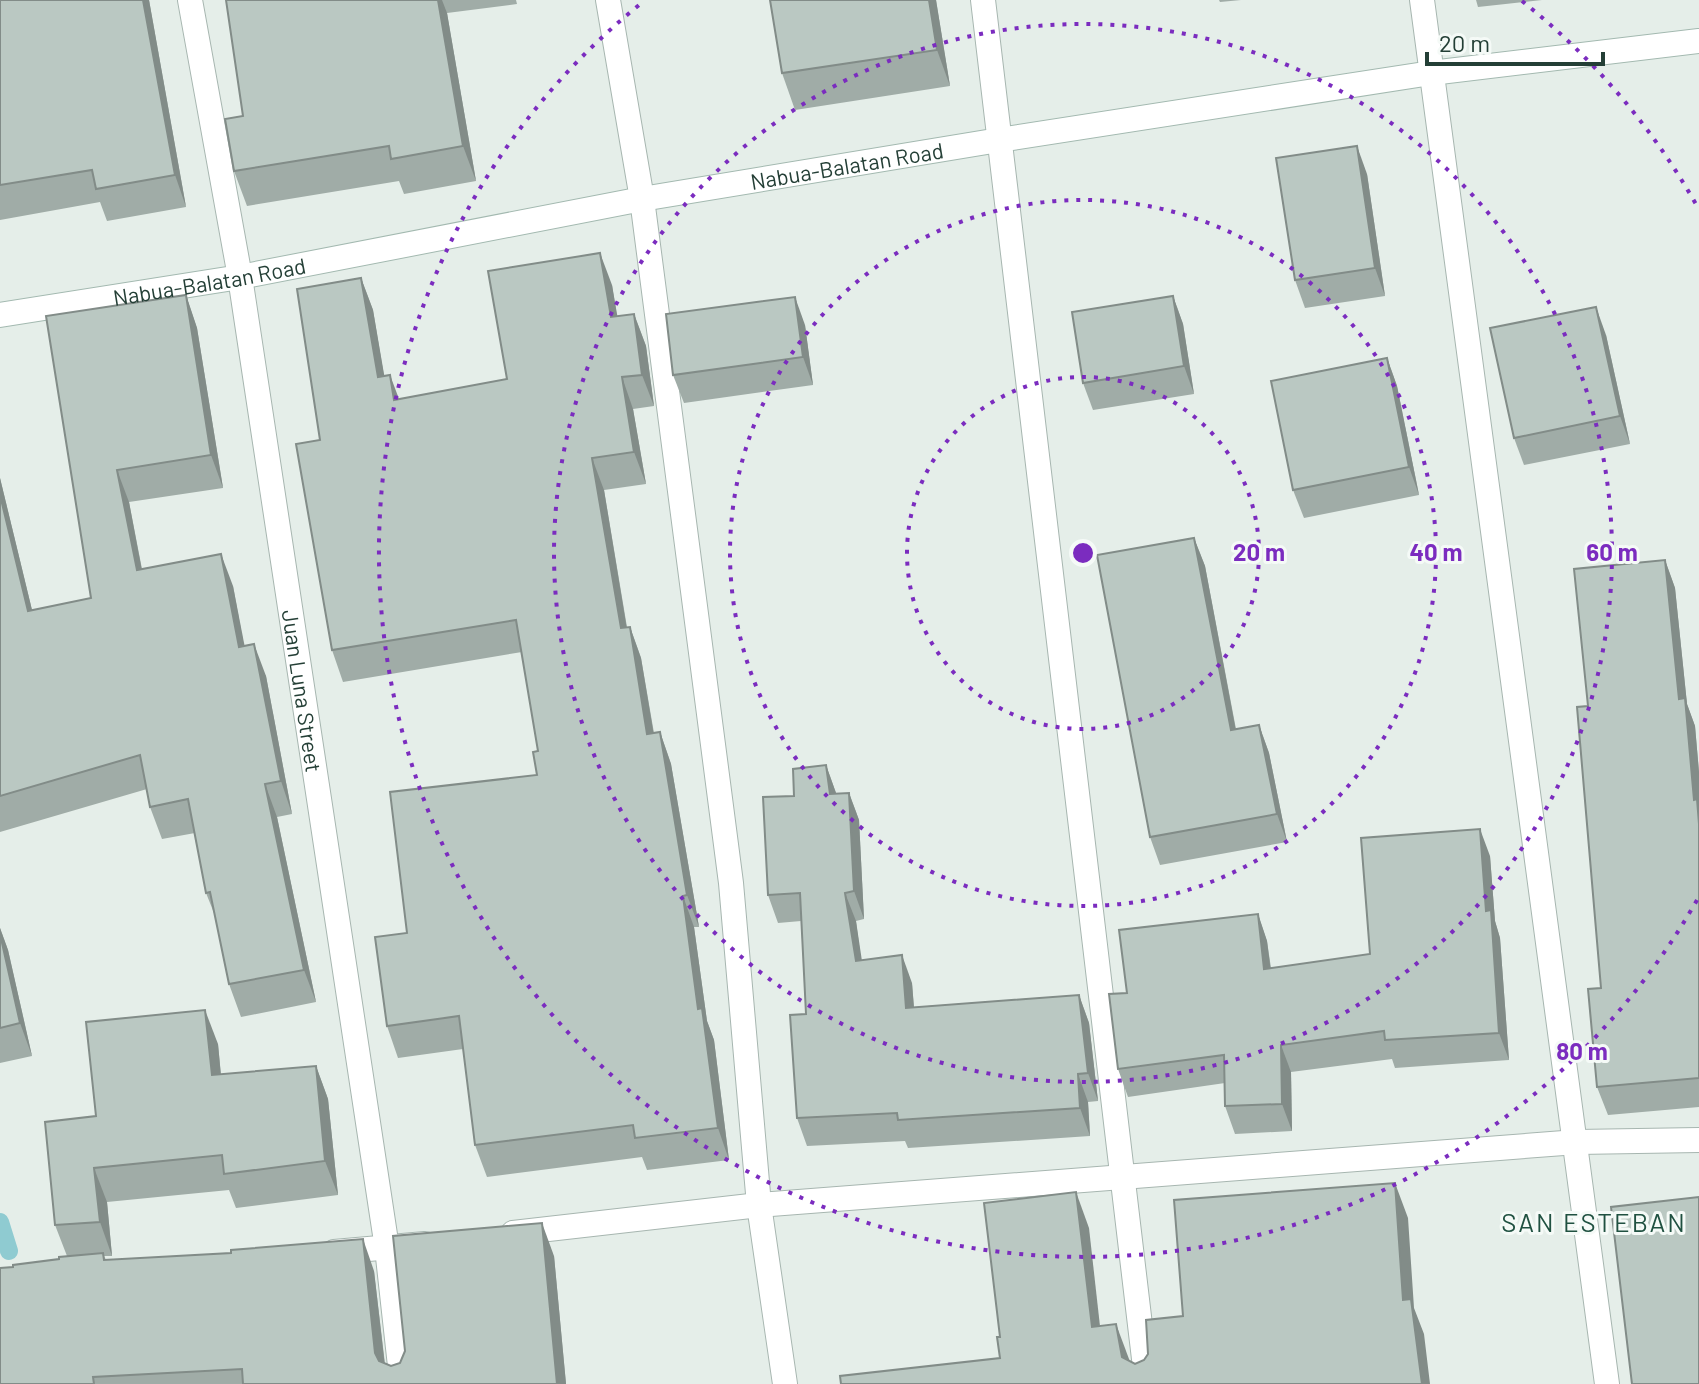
<svg xmlns="http://www.w3.org/2000/svg" width="1699" height="1384" viewBox="0 0 1699 1384" font-family="Barlow,sans-serif">
	<rect width="100%" height="100%" fill="#e5eee9"/>
	<g fill="none" stroke-linecap="round" stroke-linejoin="round">
		<path stroke="#8fcbd1" stroke-width="18" d="M0,1222L9,1251"/>
		<defs>
			<g id="street">
				<path id="s1" d="M190,0L240,277L387,1248L402,1384"/>
				<path d="M608,0L642,199L731,883L759,1205L785,1384"/>
				<path d="M983,0L1147,1384"/>
				<path d="M1422,0L1607,1384"/>
				<path d="M513,1233L759,1205L1577,1142L1699,1140"/>
				<path d="M334,1252L425,1244"/>
			</g>
			<g id="secondary">
				<path id="s2" d="M0,315L240,277L642,199L999,140L1431,73L1699,41"/>
			</g>
		</defs>
		<use href="#street" stroke="#a7b6b0" stroke-width="26"/>
		<use href="#secondary" stroke="#a3b9b0" stroke-width="26"/>
		<use href="#street" stroke="#fff" stroke-width="24"/>
		<use href="#secondary" stroke="#fff" stroke-width="24"/>
	</g>
	<g fill="#a0aca7">
		<path d="M0,0H149L186,207L107,221L100,202L0,220Z"/>
		<path d="M226,0H516L517,4L447,13L476,181L404,194L399,181L247,206L234,171L243,116Z"/>
		<path d="M936,0L950,86L795,110L782,73Z"/>
		<path d="M1219,0H1241L1220,2Z"/>
		<path d="M1476,0H1542L1478,7Z"/>
		<path d="M1367,174L1385,296L1305,308L1295,280Z"/>
		<path d="M361,278L373,310L384,376L398,399L507,379L612,285L617,317L634,314L646,346L654,406L633,409L646,484L604,490L627,627H630L641,658L654,733L660,732L671,764L699,927H694L707,1021L714,1040L729,1160L647,1170L642,1157L487,1177L475,1145L463,1049L398,1058L387,1026L407,933L537,775L538,751L522,652L343,682L332,650L320,440Z"/>
		<path d="M186,295L197,328L223,488L129,502L142,569L233,586L244,646L266,676L292,814L277,817L316,1002L241,1017L229,984L216,918L206,893L195,833L162,839L150,807L147,789L0,832V478L32,610L91,598L46,316Z"/>
		<path d="M1173,296L1183,324L1194,394L1093,410L1083,383Z"/>
		<path d="M805,325L813,385L684,403L673,375Z"/>
		<path d="M1606,335L1630,444L1524,465L1514,438Z"/>
		<path d="M1387,358L1397,386L1419,495L1304,518L1293,490Z"/>
		<path d="M1194,538L1205,566L1236,729L1259,725L1269,753L1287,842L1160,865L1150,837Z"/>
		<path d="M1665,560L1675,588L1687,704L1695,726L1699,772V1107L1608,1115L1597,1087L1601,988L1588,706Z"/>
		<path d="M826,765L836,793H849L859,820L864,919L856,921L861,960L912,983L914,1007L1079,995L1089,1023L1098,1101L1088,1102L1090,1136L908,1148L905,1141L807,1146L797,1118L806,1014L801,921L778,923L768,895L794,796Z"/>
		<path d="M1490,856L1495,921L1500,938L1509,1060L1395,1068L1392,1059L1291,1072L1292,1131L1235,1134L1225,1106V1083L1128,1097L1118,1069L1127,993L1258,914L1267,941L1271,968L1370,954Z"/>
		<path d="M0,928L8,950L32,1056L0,1063Z"/>
		<path d="M218,1044L221,1075L316,1066L328,1099L338,1195L236,1208L229,1190L107,1202L112,1256H104L106,1260L374,1271L385,1364L391,1366L400,1363L554,1256L566,1384H0L13,1267L59,1259L67,1256L55,1225L96,1116Z"/>
	</g>
	<g fill="#828c88">
		<path d="M143,0H149L186,207L175,175Z"/>
		<path d="M438,0H442L447,13L476,181L463,146Z"/>
		<path d="M929,0H936L950,86L937,50Z"/>
		<path d="M1357,146L1367,174L1385,296L1375,268Z"/>
		<path d="M600,253L612,285L623,349L611,317Z"/>
		<path d="M361,278L373,310L390,409L378,377Z"/>
		<path d="M186,295L197,328L223,488L211,455Z"/>
		<path d="M1173,296L1183,324L1194,394L1184,366Z"/>
		<path d="M795,297L805,325L813,385L803,357Z"/>
		<path d="M1596,307L1606,335L1630,444L1620,416Z"/>
		<path d="M634,314L646,346L654,406L642,375Z"/>
		<path d="M1387,358L1397,386L1419,495L1409,467Z"/>
		<path d="M390,375L402,407L394,400Z"/>
		<path d="M622,377L633,409L646,484L634,452Z"/>
		<path d="M592,458L604,490L632,660L621,628Z"/>
		<path d="M117,470L129,502L148,603L137,570Z"/>
		<path d="M0,478L40,643L28,611L0,495Z"/>
		<path d="M1194,538L1205,566L1241,758L1231,730Z"/>
		<path d="M221,554L233,586L251,679L239,647Z"/>
		<path d="M1665,560L1675,588L1687,704L1695,726L1699,772V824L1694,800L1679,699Z"/>
		<path d="M630,627L641,658L659,766L647,734Z"/>
		<path d="M254,644L266,676L292,814L281,781Z"/>
		<path d="M1259,725L1269,753L1287,842L1277,814Z"/>
		<path d="M660,732L671,764L699,927L687,895Z"/>
		<path d="M826,765L836,793L830,794Z"/>
		<path d="M265,784L277,817L316,1002L304,970Z"/>
		<path d="M849,793L859,820L864,919L854,891Z"/>
		<path d="M1480,829L1490,856L1495,921L1500,938L1509,1060L1499,1033L1486,911Z"/>
		<path d="M845,893L856,921L866,988L856,961Z"/>
		<path d="M683,896L694,927L707,1021L714,1040L729,1160L718,1128L698,1009Z"/>
		<path d="M1258,914L1267,941L1274,996L1264,969Z"/>
		<path d="M0,928L8,950L32,1056L20,1023L0,934Z"/>
		<path d="M902,955L912,983L916,1035L906,1008Z"/>
		<path d="M1079,995L1089,1023L1098,1101L1088,1073Z"/>
		<path d="M205,1010L218,1044L224,1109L212,1075Z"/>
		<path d="M1281,1045L1291,1072L1292,1131L1282,1104Z"/>
		<path d="M316,1066L328,1099L338,1195L325,1161Z"/>
		<path d="M1078,1074L1088,1102L1090,1136L1080,1108Z"/>
		<path d="M94,1168L107,1202L112,1256L100,1222Z"/>
		<path d="M1395,1183L1408,1218L1414,1308L1424,1334L1430,1384H1422L1403,1300Z"/>
		<path d="M1076,1192L1089,1228L1104,1362L1092,1327Z"/>
		<path d="M542,1223L554,1256L566,1384H557Z"/>
		<path d="M363,1239L374,1271L387,1384L375,1353Z"/>
		<path d="M1116,1324L1129,1359L1133,1384L1122,1357Z"/>
	</g>
	<g fill="#bac8c2" stroke="#828c88" stroke-width="2">
		<path d="M0,0H143L175,175L96,189L92,170L0,185Z"/>
		<path d="M226,0H438L463,146L391,159L389,146L234,171L225,119L243,116Z"/>
		<path d="M770,0H929L937,50L782,73Z"/>
		<path d="M1357,146L1375,268L1295,280L1276,158Z"/>
		<path d="M600,253L611,317L634,314L642,375L622,377L634,452L592,458L621,628L630,627L647,734L660,732L687,895L683,896L698,1009L702,1008L718,1128L635,1138L633,1125L475,1145L459,1016L387,1026L375,937L407,933L390,792L537,775L533,752L538,751L516,620L332,650L296,444L320,440L297,289L361,278L378,377L390,375L394,400L507,379L488,271Z"/>
		<path d="M186,295L211,455L117,470L137,570L221,554L239,647L254,644L281,781L265,784L304,970L229,984L210,892L206,893L188,799L150,807L140,755L0,796V495L28,611L91,598L46,316Z"/>
		<path d="M1173,296L1184,366L1083,383L1072,312Z"/>
		<path d="M795,297L803,357L673,375L666,314Z"/>
		<path d="M1596,307L1620,416L1514,438L1490,328Z"/>
		<path d="M1387,358L1409,467L1293,490L1271,381Z"/>
		<path d="M1194,538L1231,730L1259,725L1277,814L1150,837L1097,555Z"/>
		<path d="M1665,560L1679,699L1685,698L1694,800L1697,799L1699,824V1078L1597,1087L1588,989L1601,988L1577,707L1588,706L1574,569Z"/>
		<path d="M826,765L830,794L849,793L854,891L845,893L856,961L902,955L906,1008L1079,995L1088,1073L1078,1074L1080,1108L898,1120L897,1113L797,1118L790,1015L806,1014L800,893L768,895L763,797L794,796L793,769Z"/>
		<path d="M1480,829L1486,911L1491,910L1499,1033L1385,1040L1384,1031L1281,1045L1282,1104L1225,1106L1224,1055L1118,1069L1109,994L1127,993L1119,930L1258,914L1264,969L1370,954L1361,838Z"/>
		<path d="M0,934L20,1023L0,1028Z"/>
		<path d="M205,1010L212,1075L316,1066L325,1161L224,1174L222,1155L94,1168L100,1222L55,1225L45,1122L96,1116L86,1022Z"/>
		<path d="M1395,1183L1403,1300L1411,1299L1422,1384H841L840,1376L1000,1358L997,1337H1000L984,1203L1076,1192L1092,1327L1116,1324L1122,1357L1135,1364L1144,1360L1148,1354L1146,1320L1183,1316L1174,1200Z"/>
		<path d="M1699,1197V1384H1632L1611,1207Z"/>
		<path d="M542,1223L557,1384H243L242,1369L93,1377L94,1384H0V1268L13,1267V1265L59,1259V1257L103,1253L104,1260L231,1253V1250L363,1239L375,1353L379,1361L391,1366L400,1363L405,1351L393,1236Z"/>
	</g>
	<g fill="none" stroke="#7b2cbf" stroke-width="4" stroke-dasharray="4 8">
		<circle cx="1083" cy="553" r="176"/>
		<circle cx="1083" cy="553" r="353"/>
		<circle cx="1083" cy="553" r="529"/>
		<path d="M1697 900A705 705 0 1 1 644 1M1522 1A705 705 0 0 1 1697 206"/>
	</g>
	<g text-anchor="middle" dominant-baseline="central" stroke-width="6" stroke-linejoin="round" paint-order="stroke">
		<g font-size="22" fill="#243f36" stroke="#f5faf7">
			<text stroke="none"><textPath href="#s2" startOffset="860">Nabua-Balatan Road</textPath></text>
			<text stroke="none"><textPath href="#s2" startOffset="212">Nabua-Balatan Road</textPath></text>
			<text stroke="none"><textPath href="#s1" startOffset="700">Juan Luna Street</textPath></text>
		</g>
		<g font-size="26" letter-spacing="2" fill="#205141" stroke="#f5faf7">
			<text x="1594" y="1221">SAN ESTEBAN</text>
		</g>
	</g>
	<circle cx="1083" cy="553" r="12" fill="#7b2cbf" stroke="#f5faf7" stroke-width="4"/>
	<g font-size="24" text-anchor="middle" font-weight="bold" fill="#7b2cbf" stroke="#f5faf7" stroke-width="6" stroke-linejoin="round" paint-order="stroke">
		<text x="1259" y="561">20 m</text>
		<text x="1436" y="561">40 m</text>
		<text x="1612" y="561">60 m</text>
		<text x="1582" y="1060">80 m</text>
	</g>
	<path d="M1427 52v12h176v-12" fill="none" stroke="#243f36" stroke-width="4"/>
	<text x="1439" y="52" font-size="24" fill="#243f36" stroke="#f5faf7" stroke-width="6" paint-order="stroke">20 m</text>
</svg>
